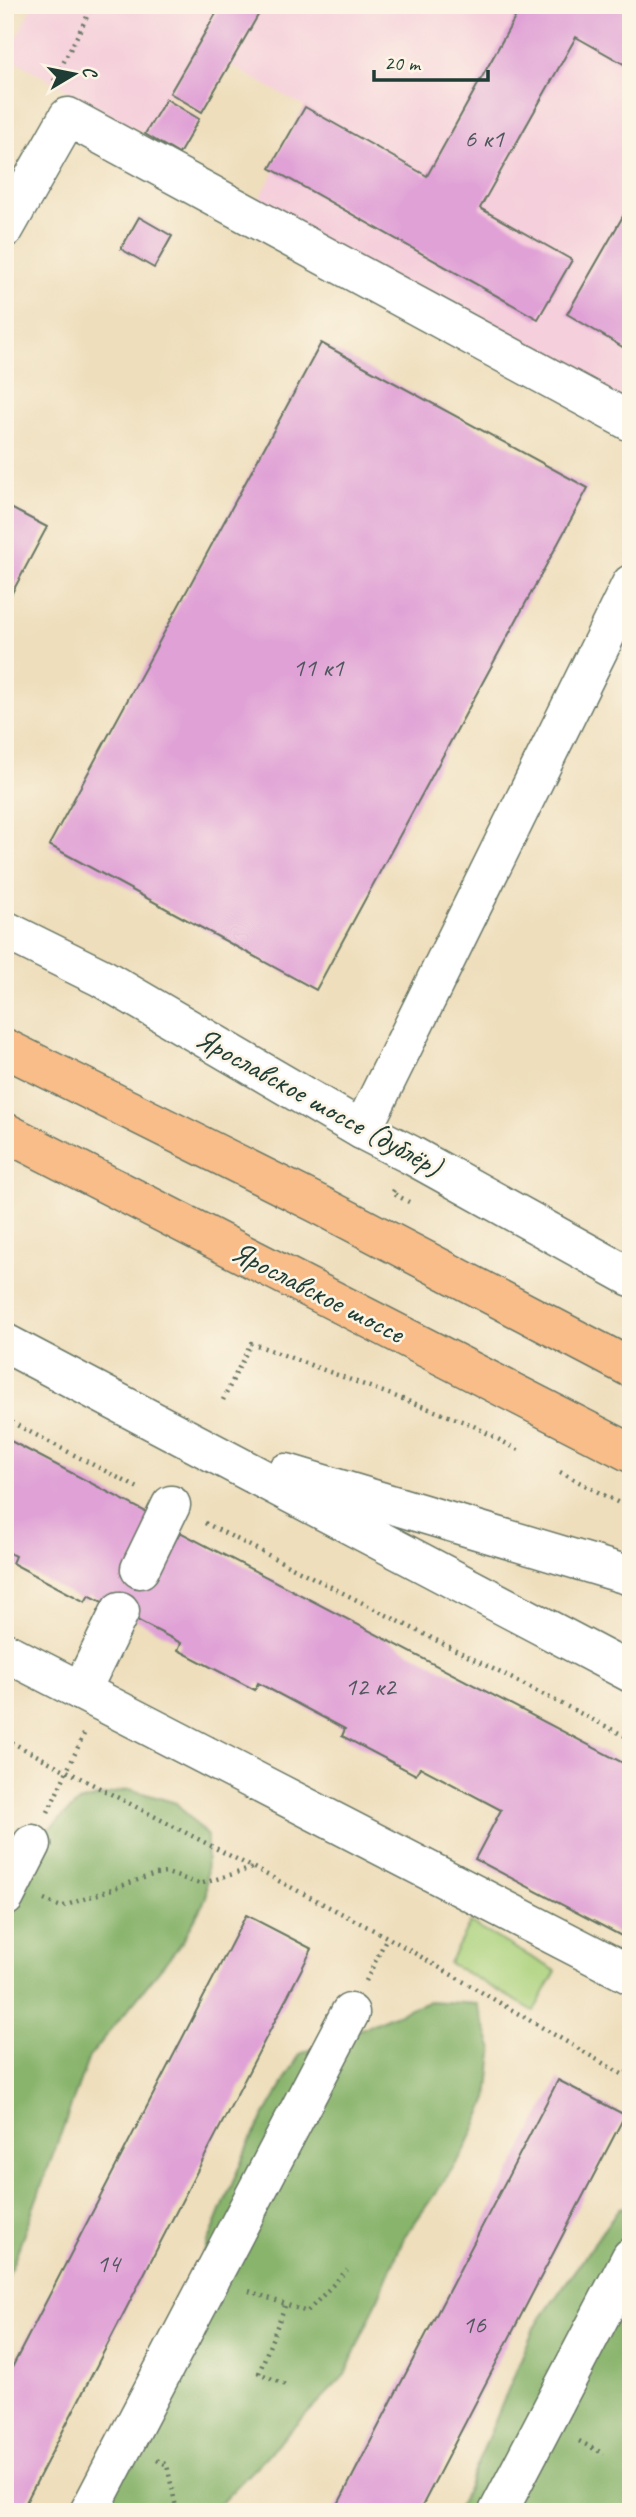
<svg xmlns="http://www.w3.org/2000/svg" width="636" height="2517" viewBox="0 0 636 2517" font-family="Caveat,sans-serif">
	<rect width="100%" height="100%" fill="#fcf5e5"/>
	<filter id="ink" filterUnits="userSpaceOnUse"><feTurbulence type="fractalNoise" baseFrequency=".0143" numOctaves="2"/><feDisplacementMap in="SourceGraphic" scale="14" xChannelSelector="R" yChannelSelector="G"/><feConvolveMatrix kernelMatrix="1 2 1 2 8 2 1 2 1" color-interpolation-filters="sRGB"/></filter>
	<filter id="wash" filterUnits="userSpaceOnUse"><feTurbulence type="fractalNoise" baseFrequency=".00686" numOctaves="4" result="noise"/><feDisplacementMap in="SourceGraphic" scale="28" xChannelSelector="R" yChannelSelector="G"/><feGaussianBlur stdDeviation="1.57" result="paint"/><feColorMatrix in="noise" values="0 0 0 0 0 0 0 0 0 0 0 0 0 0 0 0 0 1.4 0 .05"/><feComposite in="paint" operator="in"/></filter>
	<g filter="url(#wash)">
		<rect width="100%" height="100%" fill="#eedebc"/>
		<g fill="#f5cfdb">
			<path d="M33,5H221L145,134L7,56Z"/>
			<path d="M264,5H631V408L254,208L275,171L270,168L305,107L230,65Z"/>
		</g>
		<path fill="#abd27d" stroke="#658858" stroke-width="2" d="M470,1923L556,1971L534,2011L449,1963Z"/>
		<g fill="#88b46c" stroke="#547850" stroke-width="2">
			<path d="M129,1789L176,1803L207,1836L206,1898L183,1941L89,2057L5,2285V1903L32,1844L79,1802Z"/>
			<path d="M428,2001L477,2004L493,2050L488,2099L464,2152L404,2238L345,2375L212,2512H93L125,2445L249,2143L300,2054Z"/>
			<path d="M631,2206V2512H457L534,2328L619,2208Z"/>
		</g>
		<g id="blocks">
			<g fill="#e0a1d6">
				<path d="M221,5H264L202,112L170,93Z"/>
				<path d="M517,5H631V68L576,37L480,208L572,260L538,319L270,168L305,107L427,176L521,7Z"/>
				<path d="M166,99L199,119L179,154L145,134Z"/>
				<path d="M626,211L631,214V352L567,314Z"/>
				<path d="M139,217L172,236L154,268L121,249Z"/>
				<path d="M321,343L588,488L316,990L49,845Z"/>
				<path d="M5,505L47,527L5,606Z"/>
				<path d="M5,1438L152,1515L155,1578L180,1532L631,1767V1941L475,1859L501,1810L420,1767L416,1775L342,1736L345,1729L258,1683L255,1690L178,1650L181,1643L89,1595L85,1602L12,1563L15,1556L5,1551Z"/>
				<path d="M246,1915L312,1949L21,2512H5V2381Z"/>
				<path d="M558,2080L625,2115L598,2167L419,2512H334Z"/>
			</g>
		</g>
	</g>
	<g filter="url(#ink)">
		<use href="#blocks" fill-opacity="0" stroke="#677564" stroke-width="2"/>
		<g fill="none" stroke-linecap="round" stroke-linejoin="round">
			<defs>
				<g id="minor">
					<path d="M5,228L68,117L631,422"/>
					<path d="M5,930L102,978L362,1130L411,1155L631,1277"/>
					<path d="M362,1130L631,584"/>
					<path d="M5,1343L631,1673"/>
					<path d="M286,1473L631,1576"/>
					<path d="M140,1569L171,1505"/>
					<path d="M120,1611L81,1691L631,1975"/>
					<path d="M5,1652L81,1691"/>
					<path d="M5,1897L32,1844"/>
					<path d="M89,2512L350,2013"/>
					<path d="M498,2512L631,2257"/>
				</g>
				<g id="major">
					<path d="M5,1048L318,1204L631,1368"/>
					<path d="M5,1132L631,1453"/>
				</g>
			</defs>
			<use href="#minor" stroke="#677564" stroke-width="41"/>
			<use href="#major" stroke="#677564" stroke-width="41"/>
			<g stroke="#677564" stroke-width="4.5" stroke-dasharray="2 5" stroke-linecap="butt">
				<path d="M54,81L93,5"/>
				<path d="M394,1190L392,1193L409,1202"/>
				<path d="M223,1400L251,1343L470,1424L520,1451"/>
				<path d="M5,1419L138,1488"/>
				<path d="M560,1472L621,1504"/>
				<path d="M205,1523L631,1739"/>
				<path d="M5,1739L387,1937L625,2076"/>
				<path d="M48,1812L84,1734"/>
				<path d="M44,1900L61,1907L155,1874L167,1873L200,1884L253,1868"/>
				<path d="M366,1981L387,1937"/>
				<path d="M631,2065L625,2076L631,2080"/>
				<path d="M249,2291L307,2312L347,2270"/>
				<path d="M285,2306L259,2373L288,2386"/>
				<path d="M579,2441L604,2454"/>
				<path d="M157,2460L167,2465L177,2512"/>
			</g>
			<use href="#minor" stroke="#fff" stroke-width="38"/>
			<use href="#major" stroke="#f8bd89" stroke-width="38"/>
		</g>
	</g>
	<g text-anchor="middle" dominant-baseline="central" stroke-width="5" stroke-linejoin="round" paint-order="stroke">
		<g font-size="26" fill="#4f565c">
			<text x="484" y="138">6 к1</text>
			<text x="318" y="667">11 к1</text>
			<text x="370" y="1686">12 к2</text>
			<text x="108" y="2263">14</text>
			<text x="474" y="2324">16</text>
		</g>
		<g font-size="30" fill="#1f3d34" stroke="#fcf5e5">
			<text transform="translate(319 1102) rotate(29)">Ярославское шоссе (дублёр)</text>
			<text transform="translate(318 1292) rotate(27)">Ярославское шоссе</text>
		</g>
	</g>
	<rect width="636" height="2517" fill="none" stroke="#fcf5e5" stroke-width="28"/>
	<g transform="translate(74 74) rotate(80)" stroke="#fcf5e5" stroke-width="5" paint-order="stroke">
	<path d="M0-5L12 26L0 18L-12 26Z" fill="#1f3d34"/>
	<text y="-10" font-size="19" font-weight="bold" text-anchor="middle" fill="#1f3d34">С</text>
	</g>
	<path d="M374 70v10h114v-10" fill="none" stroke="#1f3d34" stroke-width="3.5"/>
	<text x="384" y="70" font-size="21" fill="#1f3d34" stroke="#fcf5e5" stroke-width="5" paint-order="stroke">20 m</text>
</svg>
